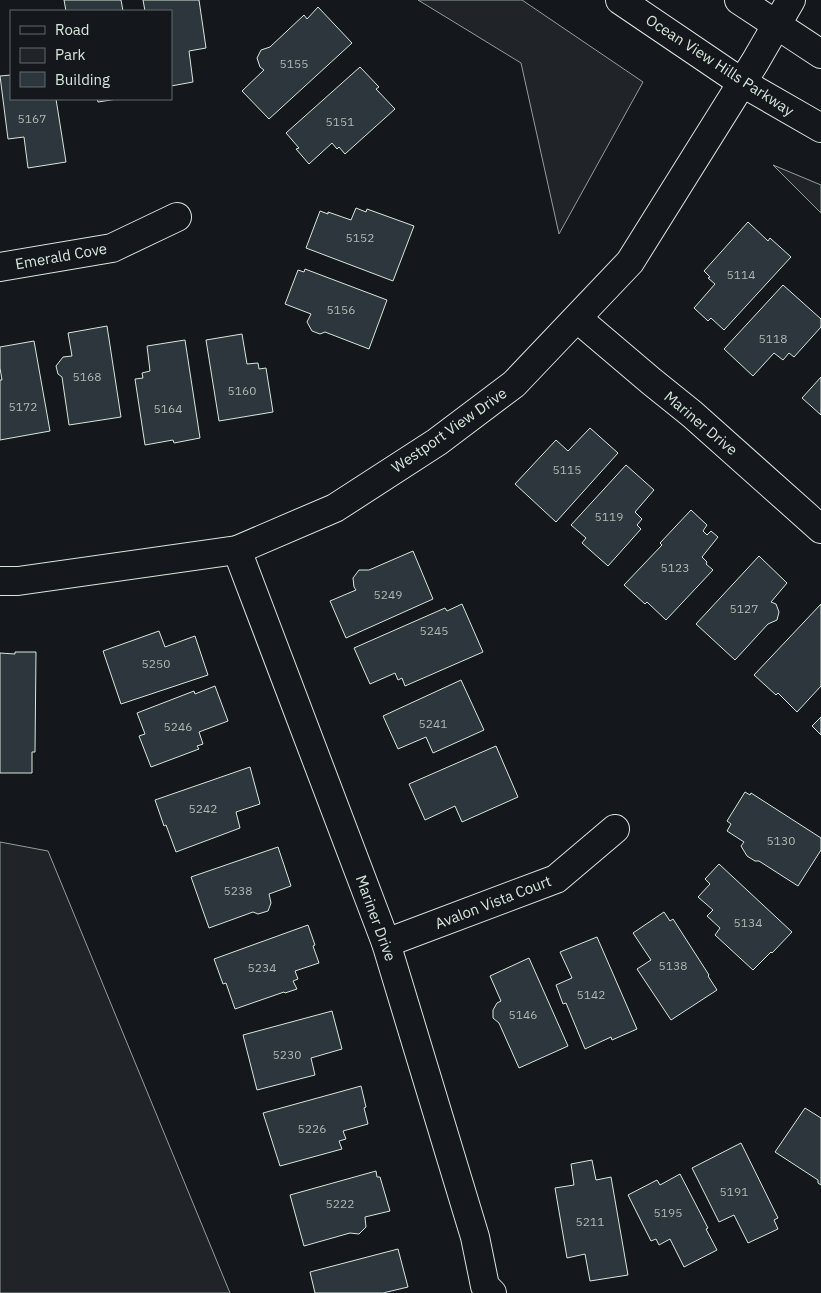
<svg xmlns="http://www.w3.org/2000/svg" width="821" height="1293" viewBox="0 0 821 1293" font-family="'IBM Plex Sans',sans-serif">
	<rect width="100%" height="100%" fill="#14181c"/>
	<g fill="#202428" stroke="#939e99">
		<path d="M418,0H522L643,82L559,234L521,63Z"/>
		<path d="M773,165L821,185V213Z"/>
		<path d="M0,842L48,851L230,1293H0Z"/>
	</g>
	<g fill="#2c363c" stroke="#d8e6dc">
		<path d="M64,0H121L123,11H66Z"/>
		<path d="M143,0H199L206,48L189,51L193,82L171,86V11H145Z"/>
		<path d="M318,7L352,43L269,119L242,91L264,70L260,67L257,58L261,50L270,47L304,15L307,19Z"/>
		<path d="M360,67L379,87L376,89L395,109L345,154L339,147L337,149L332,143L309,164L296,149L299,148L286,133Z"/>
		<path d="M11,75V99H56L66,162L28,168L24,137L8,139L0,76Z"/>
		<path d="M97,99H117L98,102Z"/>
		<path d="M356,208L366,212L367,209L414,226L393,281L306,248L320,211L328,214V212L351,220Z"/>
		<path d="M748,222L768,241L770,238L791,257L724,330L711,318L708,321L694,308L715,284L708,278L710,277L704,271Z"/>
		<path d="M305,269L387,300L369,349L325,332L320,334L312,331L307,322L311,314L285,304L298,270L304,272Z"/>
		<path d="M783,285L821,319V327L794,357L789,353L783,360L774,353L753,376L724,349Z"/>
		<path d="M107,326L121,417L69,425L62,377L58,374L56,366L63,357L72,356L68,333Z"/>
		<path d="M242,334L247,364L258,363L259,369L266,368L273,412L219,421L206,340Z"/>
		<path d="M185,340L200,438L174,443L173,440L145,445L135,379L143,378L142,373L150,371L147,346Z"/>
		<path d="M34,341L50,431L0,440V380H2L0,368V347Z"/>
		<path d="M821,377V415L802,398Z"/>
		<path d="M590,428L618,453L556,522L515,484L556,440L568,451Z"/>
		<path d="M626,465L654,490L635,512L642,519L637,525L641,529L608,566L582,543L586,538L571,525Z"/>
		<path d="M691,510L707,525L703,531L707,535L711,531L718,537L702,557L707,562L706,564L713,570L666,620L647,602L645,604L624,585L662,545L660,543Z"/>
		<path d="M413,551L433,599L346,638L330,601L356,590L354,587L353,578L359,570H369Z"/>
		<path d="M759,556L787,583L771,602L776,604L779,612L777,620L768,624L735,660L696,624Z"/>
		<path d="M462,604L483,652L405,686L402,678L398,680L395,673L370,684L354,648L445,608L447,611Z"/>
		<path d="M821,604V686L797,712L778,693L776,695L754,675Z"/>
		<path d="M159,631L165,647L195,636L208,675L121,704L103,651Z"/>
		<path d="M15,652H36L35,752H32V773H0V653L15,654Z"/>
		<path d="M461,680L484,730L433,753L426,737L398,749L383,716Z"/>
		<path d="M215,686L228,721L199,732L203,744L197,746L199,749L151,767L139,736L145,734L137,713L194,691L195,694Z"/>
		<path d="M821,717V735L812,726Z"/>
		<path d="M496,746L518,797L462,822L455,806L425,820L409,784Z"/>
		<path d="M250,767L260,804L236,812L240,828L176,852L166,825L164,826L155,800Z"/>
		<path d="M745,792L750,795L751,793L821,838V850L798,886L759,861H755L747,856L741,846L744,842L727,831L731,824L727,821Z"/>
		<path d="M278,847L291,886L269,894L271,903L268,911L258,914L253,912L209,928L191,877Z"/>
		<path d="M719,864L792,932L772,953L771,952L753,970L715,935L720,928L707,916L713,910L698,897L710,884L705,879Z"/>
		<path d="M664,912L670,921L673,919L709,975L708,976L717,990L671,1020L637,969L651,960L633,933Z"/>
		<path d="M308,925L315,945L313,946L319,963L295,971L298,979L293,981L297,989L285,993L284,992L235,1009L226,983L223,984L214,959Z"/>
		<path d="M597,937L637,1029L612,1040L611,1037L585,1049L566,1003L563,1004L556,985L572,978L560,952Z"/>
		<path d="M529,958L568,1046L519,1068L499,1023L493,1018V1010L497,1003L501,1001L490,976Z"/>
		<path d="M332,1011L342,1049L311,1058L315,1075L257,1090L243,1035Z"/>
		<path d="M361,1086L366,1107L364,1108L368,1124L343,1131L346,1139L339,1141L342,1149L280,1166L263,1113Z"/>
		<path d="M805,1108L821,1118V1185L818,1183V1180L775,1152Z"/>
		<path d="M741,1143L778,1218L774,1220L778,1229L748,1243L734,1215L719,1222L692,1168Z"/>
		<path d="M592,1160L596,1180L611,1177L628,1275L590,1281L585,1254L567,1258L555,1188L574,1185L571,1164Z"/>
		<path d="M376,1171L377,1177H380L390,1211L365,1217L366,1227L359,1234L350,1233L304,1246L290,1195Z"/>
		<path d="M680,1174L708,1228L706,1229L717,1250L684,1267L670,1239L659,1245L656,1239L651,1241L628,1195L657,1180L660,1185Z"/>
		<path d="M398,1249L408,1287L383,1293H315L310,1272Z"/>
	</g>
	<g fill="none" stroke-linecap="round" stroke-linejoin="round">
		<defs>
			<g id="minor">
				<path d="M0,267L112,248L177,217"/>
				<path d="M578,319L651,381L692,414L821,529"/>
				<path d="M237,550L386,943L475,1237L485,1286L492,1293"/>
				<path d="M0,581H18L237,550L335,508L437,442L514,384L630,262L755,62L791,0"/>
				<path d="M386,943L556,879L615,829"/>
			</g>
			<g id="major">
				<path d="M620,0L741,82L821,128"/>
				<path d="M739,0L821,54"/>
			</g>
		</defs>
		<use href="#minor" stroke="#d8e6dc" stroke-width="30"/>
		<use href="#major" stroke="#d8e6dc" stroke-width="30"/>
		<use href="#minor" stroke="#14181c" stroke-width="28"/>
		<use href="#major" stroke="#14181c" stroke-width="28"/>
	</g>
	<g text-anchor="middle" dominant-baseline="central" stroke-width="4" stroke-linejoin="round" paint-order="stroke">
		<g font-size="12" fill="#adbab4">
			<text x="294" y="63">5155</text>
			<text x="32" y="118">5167</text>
			<text x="340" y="121">5151</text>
			<text x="360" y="237">5152</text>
			<text x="741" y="274">5114</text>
			<text x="341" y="309">5156</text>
			<text x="773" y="338">5118</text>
			<text x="87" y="376">5168</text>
			<text x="242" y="390">5160</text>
			<text x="23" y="406">5172</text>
			<text x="168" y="408">5164</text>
			<text x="567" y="469">5115</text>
			<text x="609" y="516">5119</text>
			<text x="675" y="567">5123</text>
			<text x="388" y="594">5249</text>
			<text x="744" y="608">5127</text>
			<text x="434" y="630">5245</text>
			<text x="156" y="663">5250</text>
			<text x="433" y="723">5241</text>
			<text x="178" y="726">5246</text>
			<text x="203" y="808">5242</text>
			<text x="781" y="840">5130</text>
			<text x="238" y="890">5238</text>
			<text x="748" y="922">5134</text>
			<text x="673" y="965">5138</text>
			<text x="262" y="967">5234</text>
			<text x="591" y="994">5142</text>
			<text x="523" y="1014">5146</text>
			<text x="287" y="1054">5230</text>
			<text x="312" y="1128">5226</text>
			<text x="734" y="1191">5191</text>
			<text x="340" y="1203">5222</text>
			<text x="668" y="1212">5195</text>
			<text x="590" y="1221">5211</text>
		</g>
		<g font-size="15" fill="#d8e6dc" stroke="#14181c">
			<text transform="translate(720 65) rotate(33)">Ocean View Hills Parkway</text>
			<text transform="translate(61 256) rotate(-10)">Emerald Cove</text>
			<text transform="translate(701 423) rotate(40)">Mariner Drive</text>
			<text transform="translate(449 430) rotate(-35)">Westport View Drive</text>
			<text transform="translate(493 902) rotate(-21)">Avalon Vista Court</text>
			<text transform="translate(376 918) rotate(70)">Mariner Drive</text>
		</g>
	</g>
	<rect x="10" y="10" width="162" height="90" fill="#14181c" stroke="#626a69"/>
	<rect x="20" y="26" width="25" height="8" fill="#14181c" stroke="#626a69"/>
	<text x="55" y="35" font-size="15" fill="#d8e6dc">Road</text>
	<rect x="20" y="48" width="25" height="15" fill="#202428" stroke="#626a69"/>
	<text x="55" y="60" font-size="15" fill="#d8e6dc">Park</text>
	<rect x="20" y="72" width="25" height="15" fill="#2c363c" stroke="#626a69"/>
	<text x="55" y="85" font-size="15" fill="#d8e6dc">Building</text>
</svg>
